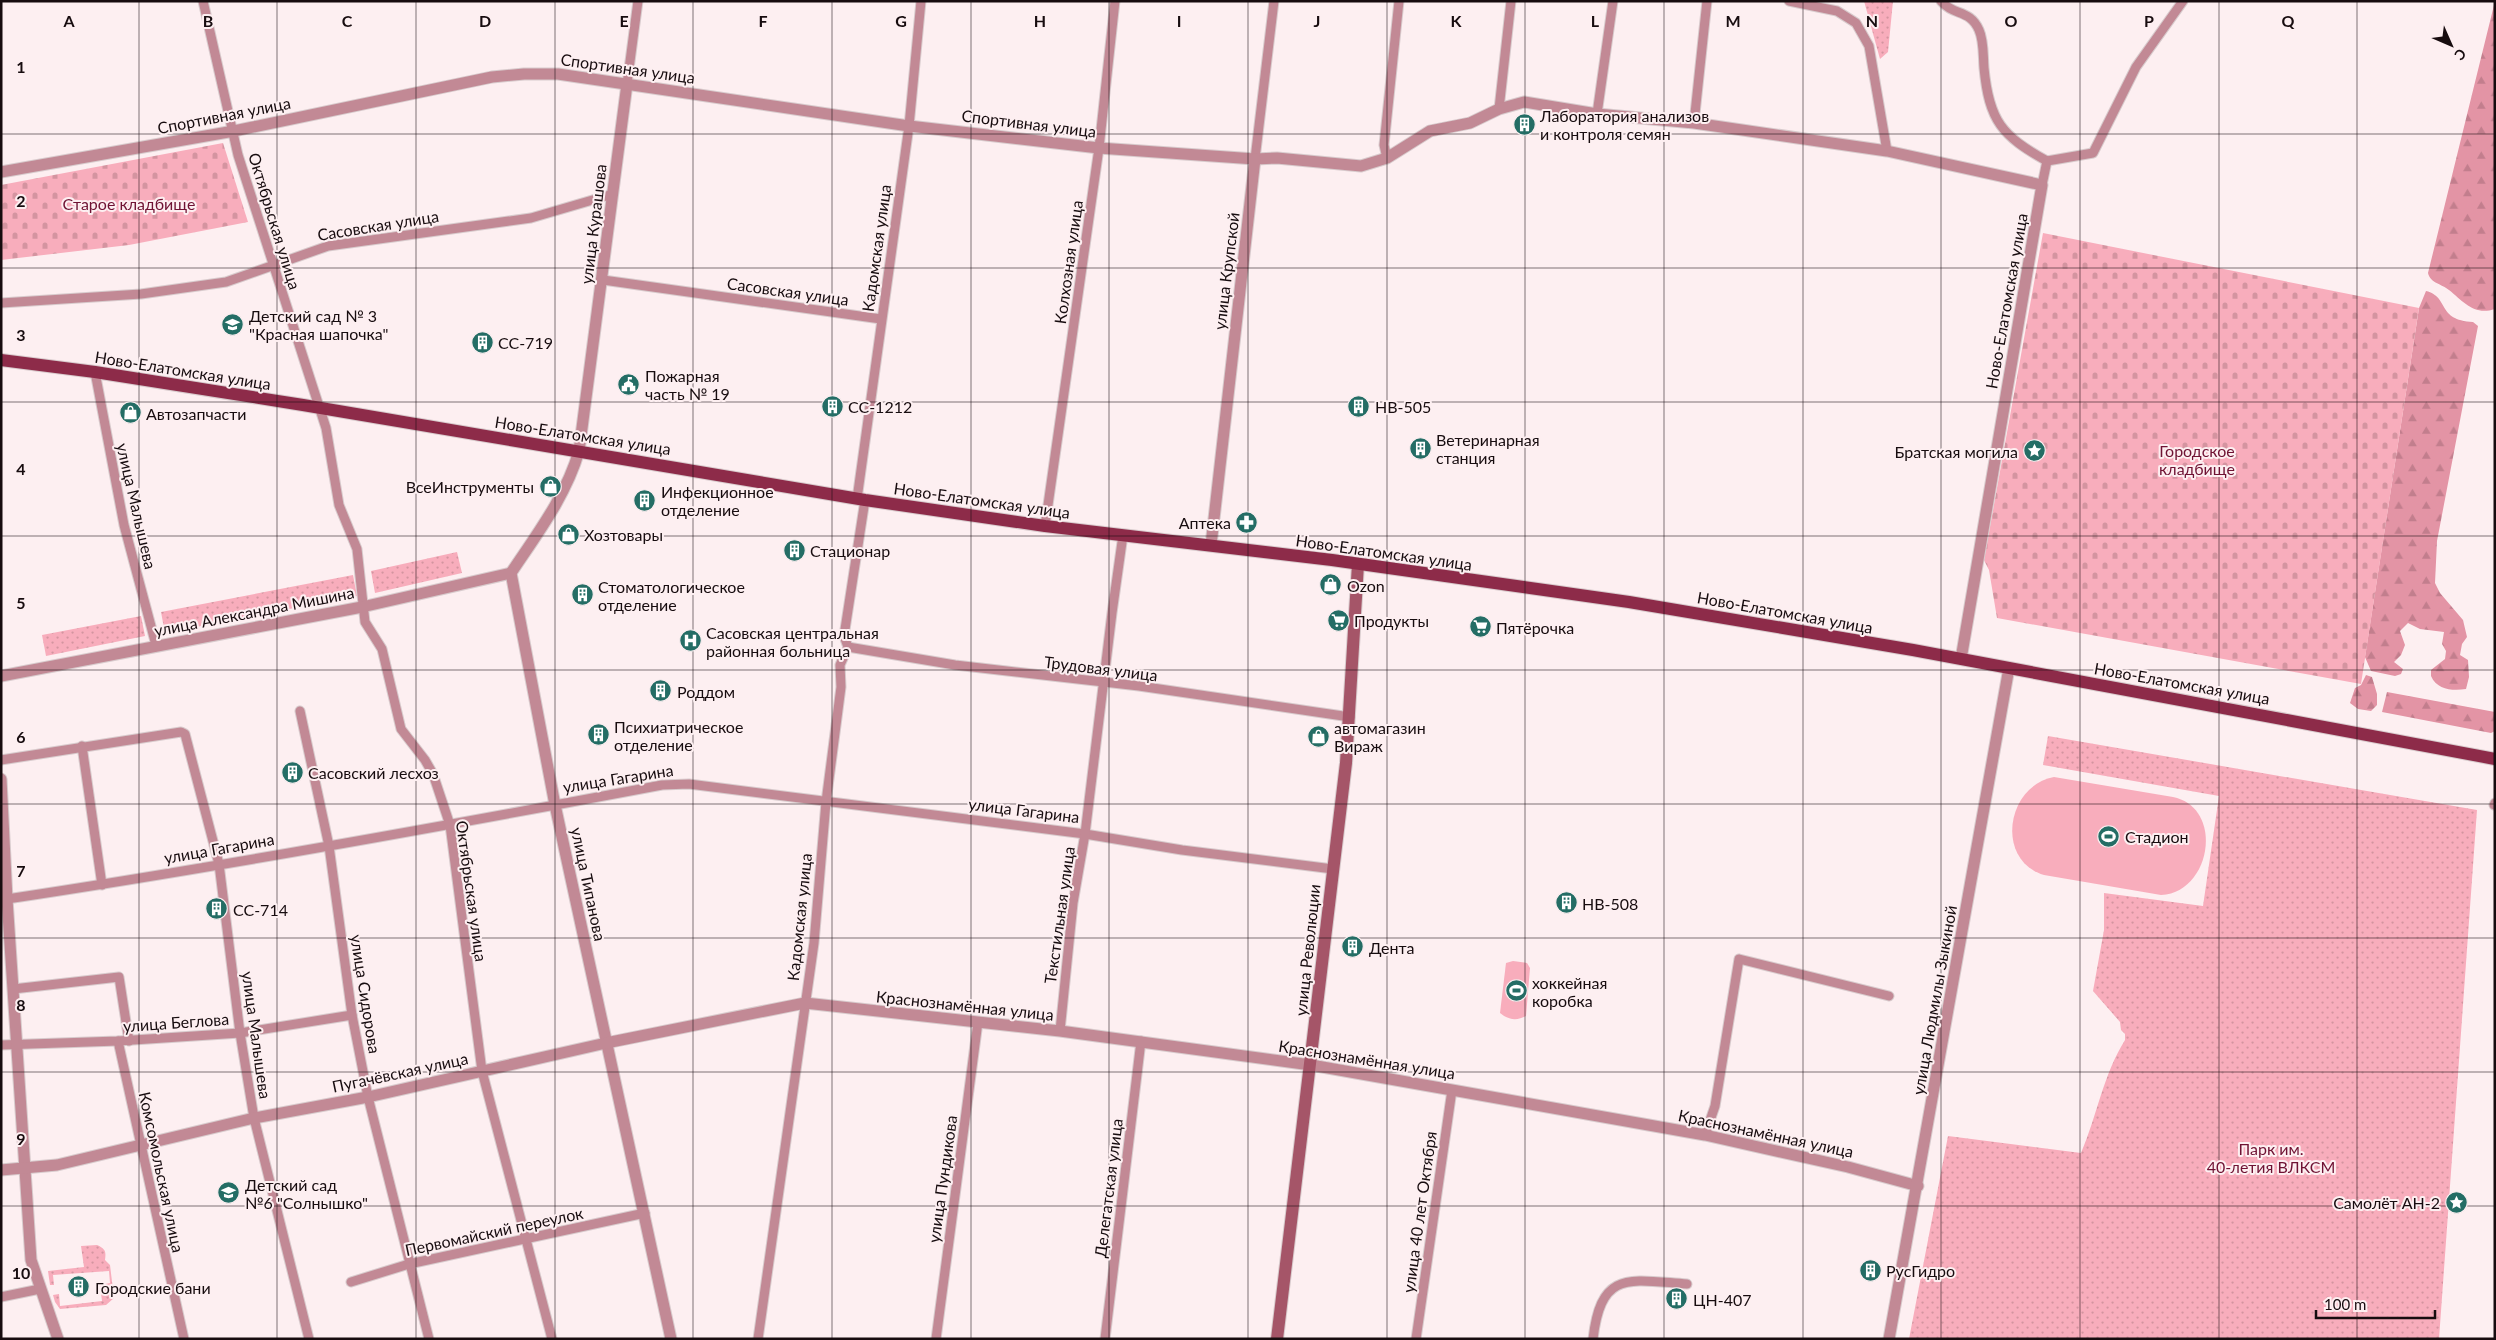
<svg xmlns="http://www.w3.org/2000/svg" width="2496" height="1340" viewBox="0 0 2496 1340" font-family="Lato,sans-serif">
	<defs>
		<pattern id="grass-dots" width="8" height="8" patternUnits="userSpaceOnUse" patternTransform="scale(1.25)"><rect width="8" height="8" fill="#f8adbc"/><path d="M2 2h.1M6 6h.1" fill="none" stroke="#d494a0" stroke-width="1.8" stroke-linecap="round"/></pattern>
		<pattern id="forest-firs" width="22" height="20" patternUnits="userSpaceOnUse" patternTransform="scale(1.25)"><rect width="22" height="20" fill="#e394a5"/><path d="M5 1l3.5 6h-7zM16 11l3.5 6h-7z" fill="#c27e8d"/></pattern>
		<pattern id="cemetery-stones" width="16" height="16" patternUnits="userSpaceOnUse" patternTransform="scale(1.25)"><rect width="16" height="16" fill="#f8adbc"/><path d="M2 7V4a2 2 0 0 1 4 0v3zM10 15v-3a2 2 0 0 1 4 0v3z" fill="#d494a0"/></pattern>
	</defs>
	<rect width="100%" height="100%" fill="#fdeff1"/>
	<g fill="url(#grass-dots)">
		<path d="M1864,1H1893L1888,52L1880,59Z"/>
		<path d="M457,552L462,573L375,593L371,571Z"/>
		<path d="M353,575L357,596L165,633L161,612Z"/>
		<path d="M141,616L145,636L46,656L42,635Z"/>
		<path d="M2048,736L2477,810L2439,1339H1909L1948,1136L2081,1153C2097,1116 2103,1075 2125,1040V1034L2121,1030L2120,1022L2093,991L2104,930V893L2203,906L2219,796L2043,765Z"/>
		<path d="M97,1245C106,1249 106,1252 105,1260L110,1265L114,1298L106,1305L60,1309L55,1302L53,1295L59,1294L60,1306L102,1301L100,1285L110,1283L109,1271L53,1275L54,1285H50L48,1271L84,1267L81,1246Z"/>
	</g>
	<g fill="url(#forest-firs)">
		<path d="M2495,1V309C2474,316 2464,302 2449,290C2442,284 2430,283 2428,273Z"/>
		<path d="M2426,291C2450,297 2436,320 2473,322L2478,326L2437,541L2435,583L2440,593L2463,620L2467,637L2462,644L2460,655L2468,660L2469,677L2466,689C2453,691 2437,690 2431,676V670L2445,659L2446,651L2442,644L2444,632L2420,629L2408,623L2400,631L2405,645L2401,655L2394,662L2403,669L2401,674L2395,676L2371,671L2365,657L2419,308Z"/>
		<path d="M2366,675L2372,677L2377,694V705L2371,711L2358,709L2350,703L2355,688L2361,685Z"/>
		<path d="M2387,692L2495,712V731L2491,733L2382,712Z"/>
	</g>
	<g fill="url(#cemetery-stones)">
		<path d="M223,143L248,222L129,245L1,260V185Z"/>
		<path d="M2043,233L2419,308L2361,684L1997,618L1989,570L1984,560Z"/>
	</g>
	<g fill="#f8adbc">
		<path d="M2054,777L2173,797C2225,808 2211,893 2161,895L2044,875C1995,860 2006,786 2054,777Z"/>
		<path d="M1513,961L1527,963L1530,968L1526,1016C1517,1021 1508,1020 1500,1013L1506,963Z"/>
	</g>
	<g fill="none" stroke-linecap="round" stroke-linejoin="round">
		<defs>
			<g id="minor">
				<path d="M203,1L238,155L326,428L339,505L357,549L365,622L382,649L401,729L425,760L433,774L450,825L482,1071L552,1339"/>
				<path d="M1789,1L1837,11L1856,23L1869,46L1887,151"/>
				<path d="M1941,1C1953,16 1970,9 1979,30C1984,41 1983,55 1984,68C1989,121 2002,136 2047,161"/>
				<path d="M627,84L638,1"/>
				<path d="M1499,109L1511,1"/>
				<path d="M1597,114L1613,1"/>
				<path d="M1694,123L1707,1"/>
				<path d="M1387,158L1384,145L1399,1"/>
				<path d="M1255,159L1274,1"/>
				<path d="M2042,185L2047,161L2093,153L2136,67L2183,1"/>
				<path d="M603,280L881,319"/>
				<path d="M1,303L141,294L226,282L328,246L531,218L613,194"/>
				<path d="M95,372L124,525L156,645"/>
				<path d="M857,499L909,126L921,1"/>
				<path d="M1045,526L1099,148L1115,1"/>
				<path d="M848,647L955,665L1139,686L1350,717"/>
				<path d="M300,711L329,846L352,1015L368,1097L429,1339"/>
				<path d="M82,746L102,885"/>
				<path d="M1,760L181,732L185,734L219,864L240,1033L254,1118L309,1339"/>
				<path d="M2494,805L2495,803"/>
				<path d="M7,899C226,866 445,826 662,785L689,784L1085,834L1182,850L1333,869"/>
				<path d="M13,989L119,977L129,1041"/>
				<path d="M1060,1031L1073,903L1085,834L1112,613L1123,535"/>
				<path d="M118,1041L184,1339"/>
				<path d="M1,1045L118,1041L240,1033L352,1015"/>
				<path d="M1705,1135L1715,1106L1739,959L1889,996"/>
				<path d="M351,1282L409,1264L645,1213"/>
				<path d="M1,1297L40,1289"/>
				<path d="M758,1339L814,943L826,802L841,687L840,665L848,647L844,636L865,500"/>
				<path d="M936,1339L978,1022"/>
				<path d="M1105,1339L1141,1041"/>
				<path d="M1416,1339L1452,1090"/>
				<path d="M1593,1339C1601,1269 1630,1280 1687,1284"/>
			</g>
			<g id="tertiary">
				<path d="M627,84L579,451C566,496 537,534 511,573L555,805L671,1339"/>
				<path d="M1,172L234,131L492,77L524,74H558L909,126L1099,148L1255,159L1277,158L1361,166L1387,158L1430,131L1470,123L1499,109L1524,102L1597,114L1694,123L1887,151L2042,185L1961,659"/>
				<path d="M1211,545L1255,159"/>
				<path d="M1,676L362,607L511,573"/>
				<path d="M1,779L7,899L31,1260L58,1339"/>
				<path d="M1,1170L57,1165L254,1118L368,1097L606,1043L805,1003L1060,1031L1311,1065L1705,1135L1848,1167L1918,1186"/>
				<path d="M1889,1339L2009,668"/>
			</g>
			<path id="secondary" d="M1277,1339L1346,763L1358,564"/>
			<path id="primary" d="M1,360L95,372L303,405L865,500L1045,526L1332,560L1629,602L1913,650L2495,759"/>
		</defs>
		<use href="#minor" stroke="#d8cbcd" stroke-width="11"/>
		<use href="#tertiary" stroke="#d8cbcd" stroke-width="13"/>
		<use href="#secondary" stroke="#d8cbcd" stroke-width="14"/>
		<use href="#primary" stroke="#d8cbcd" stroke-width="14"/>
		<use href="#minor" stroke="#c28995" stroke-width="9"/>
		<use href="#tertiary" stroke="#c28995" stroke-width="11"/>
		<use href="#secondary" stroke="#a55568" stroke-width="12"/>
		<use href="#primary" stroke="#8d2b49" stroke-width="12"/>
	</g>
	<path fill="none" stroke="#170c0f" stroke-width="1" stroke-opacity="0.55" d="M139,1V1339M277,1V1339M416,1V1339M555,1V1339M693,1V1339M832,1V1339M971,1V1339M1109,1V1339M1248,1V1339M1387,1V1339M1525,1V1339M1664,1V1339M1803,1V1339M1941,1V1339M2080,1V1339M2219,1V1339M2357,1V1339M1,134H2495M1,268H2495M1,402H2495M1,536H2495M1,670H2495M1,804H2495M1,938H2495M1,1072H2495M1,1206H2495"/>
	<defs>
		<symbol id="building-disc" viewBox="-11 -11 22 22"><circle r="9.5" fill="#246d65" stroke="#fdeff1"/><path d="M-4-6H4V6H1V3H-1V6H-4ZM-2.5-4.3h1.7v1.8h-1.7ZM.8-4.3h1.7v1.8H.8ZM-2.5-1h1.7V.8h-1.7ZM.8-1h1.7V.8H.8Z" fill="#fff"/></symbol>
		<symbol id="school-disc" viewBox="-11 -11 22 22"><circle r="9.5" fill="#246d65" stroke="#fdeff1"/><path d="M0-5L7-2L0 1L-7-2ZM-4 1L0 2.5L4 1V4Q0 6-4 4Z" fill="#fff"/></symbol>
		<symbol id="civic-disc" viewBox="-11 -11 22 22"><circle r="9.5" fill="#246d65" stroke="#fdeff1"/><path d="M-.6-6.5H3V-4.5H.6V-3L4-1V1h2V6H-6V1h2V-1L-.6-3ZM-1.2 2.5V6h2.4V2.5Z" fill="#fff"/></symbol>
		<symbol id="shop-disc" viewBox="-11 -11 22 22"><circle r="9.5" fill="#246d65" stroke="#fdeff1"/><path d="M-5-2.5h2.3a2.7 3.5 0 0 1 5.4 0H5L5.5 6h-11ZM-1.5-2.5h3a1.5 2.3 0 0 0-3 0Z" fill="#fff"/></symbol>
		<symbol id="sight-disc" viewBox="-11 -11 22 22"><circle r="9.5" fill="#246d65" stroke="#fdeff1"/><path d="M0-6L1.8-2.2L6-1.7L2.9 1.2L3.7 5.4L0 3.3L-3.7 5.4L-2.9 1.2L-6-1.7L-1.8-2.2Z" fill="#fff"/></symbol>
		<symbol id="pharmacy-disc" viewBox="-11 -11 22 22"><circle r="9.5" fill="#246d65" stroke="#fdeff1"/><path d="M-2-6h4v4h4v4h-4v4h-4v-4h-4v-4h4Z" fill="#fff"/></symbol>
		<symbol id="supermarket-disc" viewBox="-11 -11 22 22"><circle r="9.5" fill="#246d65" stroke="#fdeff1"/><path d="M-6-5.5h2.5l.6 2H6L4.5 2H-2.5L-4.4-4H-6ZM-1.5 3.2a1.3 1.3 0 1 0 .1 0ZM3 3.2a1.3 1.3 0 1 0 .1 0Z" fill="#fff"/></symbol>
		<symbol id="hospital-disc" viewBox="-11 -11 22 22"><circle r="9.5" fill="#246d65" stroke="#fdeff1"/><path d="M-5-5h3v3.5h4V-5h3V5h-3V1.5h-4V5h-3Z" fill="#fff"/></symbol>
		<symbol id="stadium-disc" viewBox="-11 -11 22 22"><circle r="9.5" fill="#246d65" stroke="#fdeff1"/><path d="M0-5a6.5 5 0 1 0 0 10a6.5 5 0 1 0 0-10ZM-3.5-1.8h7v3.6h-7Z" fill="#fff"/></symbol>
	</defs>
	<g fill-rule="evenodd">
		<use href="#building-disc" x="1512" y="112" width="25" height="25"/>
		<use href="#school-disc" x="220" y="312" width="25" height="25"/>
		<use href="#building-disc" x="470" y="330" width="25" height="25"/>
		<use href="#civic-disc" x="616" y="372" width="25" height="25"/>
		<use href="#building-disc" x="820" y="394" width="25" height="25"/>
		<use href="#building-disc" x="1346" y="394" width="25" height="25"/>
		<use href="#shop-disc" x="118" y="400" width="25" height="25"/>
		<use href="#building-disc" x="1408" y="436" width="25" height="25"/>
		<use href="#sight-disc" x="2022" y="438" width="25" height="25"/>
		<use href="#shop-disc" x="538" y="474" width="25" height="25"/>
		<use href="#building-disc" x="632" y="488" width="25" height="25"/>
		<use href="#pharmacy-disc" x="1234" y="510" width="25" height="25"/>
		<use href="#shop-disc" x="556" y="522" width="25" height="25"/>
		<use href="#building-disc" x="782" y="538" width="25" height="25"/>
		<use href="#shop-disc" x="1318" y="572" width="25" height="25"/>
		<use href="#building-disc" x="570" y="582" width="25" height="25"/>
		<use href="#supermarket-disc" x="1326" y="608" width="25" height="25"/>
		<use href="#supermarket-disc" x="1468" y="614" width="25" height="25"/>
		<use href="#hospital-disc" x="678" y="628" width="25" height="25"/>
		<use href="#building-disc" x="648" y="678" width="25" height="25"/>
		<use href="#building-disc" x="586" y="722" width="25" height="25"/>
		<use href="#shop-disc" x="1306" y="724" width="25" height="25"/>
		<use href="#building-disc" x="280" y="760" width="25" height="25"/>
		<use href="#stadium-disc" x="2096" y="824" width="25" height="25"/>
		<use href="#building-disc" x="1554" y="890" width="25" height="25"/>
		<use href="#building-disc" x="204" y="896" width="25" height="25"/>
		<use href="#building-disc" x="1340" y="934" width="25" height="25"/>
		<use href="#stadium-disc" x="1504" y="978" width="25" height="25"/>
		<use href="#school-disc" x="216" y="1180" width="25" height="25"/>
		<use href="#sight-disc" x="2444" y="1190" width="25" height="25"/>
		<use href="#building-disc" x="1858" y="1258" width="25" height="25"/>
		<use href="#building-disc" x="66" y="1274" width="25" height="25"/>
		<use href="#building-disc" x="1664" y="1286" width="25" height="25"/>
	</g>
	<g text-anchor="middle" dominant-baseline="central" stroke-width="4" stroke-linejoin="round" paint-order="stroke">
		<g font-size="16" fill="#170c0f" stroke="#fdeff1">
			<text transform="translate(628 68) rotate(8)">Спортивная улица</text>
			<text transform="translate(224 115) rotate(-11)">Спортивная улица</text>
			<text transform="translate(1029 123) rotate(7)">Спортивная улица</text>
			<text transform="translate(275 221) rotate(73)">Октябрьская улица</text>
			<text transform="translate(593 224) rotate(-83)">улица Курашова</text>
			<text transform="translate(378 225) rotate(-9)">Сасовская улица</text>
			<text transform="translate(876 248) rotate(-82)">Кадомская улица</text>
			<text transform="translate(1068 262) rotate(-82)">Колхозная улица</text>
			<text transform="translate(1226 271) rotate(-83)">улица Крупской</text>
			<text transform="translate(788 291) rotate(8)">Сасовская улица</text>
			<text transform="translate(2006 301) rotate(-80)">Ново-Елатомская улица</text>
			<text transform="translate(183 370) rotate(9)">Ново-Елатомская улица</text>
			<text transform="translate(583 435) rotate(9)">Ново-Елатомская улица</text>
			<text transform="translate(982 500) rotate(8)">Ново-Елатомская улица</text>
			<text transform="translate(137 506) rotate(77)">улица Малышева</text>
			<text transform="translate(1384 552) rotate(8)">Ново-Елатомская улица</text>
			<text transform="translate(254 611) rotate(-11)">улица Александра Мишина</text>
			<text transform="translate(1785 612) rotate(10)">Ново-Елатомская улица</text>
			<text transform="translate(1101 668) rotate(7)">Трудовая улица</text>
			<text transform="translate(2182 683) rotate(10)">Ново-Елатомская улица</text>
			<text transform="translate(618 778) rotate(-9)">улица Гагарина</text>
			<text transform="translate(1024 810) rotate(7)">улица Гагарина</text>
			<text transform="translate(219 848) rotate(-10)">улица Гагарина</text>
			<text transform="translate(589 884) rotate(78)">улица Типанова</text>
			<text transform="translate(472 891) rotate(82)">Октябрьская улица</text>
			<text transform="translate(1059 915) rotate(-82)">Текстильная улица</text>
			<text transform="translate(799 917) rotate(-84)">Кадомская улица</text>
			<text transform="translate(1307 950) rotate(-84)">улица Революции</text>
			<text transform="translate(366 994) rotate(81)">улица Сидорова</text>
			<text transform="translate(1934 1000) rotate(-80)">улица Людмилы Зыкиной</text>
			<text transform="translate(965 1005) rotate(6)">Краснознамённая улица</text>
			<text transform="translate(176 1022) rotate(-4)">улица Беглова</text>
			<text transform="translate(257 1035) rotate(82)">улица Малышева</text>
			<text transform="translate(1367 1059) rotate(9)">Краснознамённая улица</text>
			<text transform="translate(400 1072) rotate(-12)">Пугачёвская улица</text>
			<text transform="translate(1766 1133) rotate(12)">Краснознамённая улица</text>
			<text transform="translate(162 1172) rotate(78)">Комсомольская улица</text>
			<text transform="translate(942 1179) rotate(-82)">улица Пундикова</text>
			<text transform="translate(1108 1188) rotate(-83)">Делегатская улица</text>
			<text transform="translate(1419 1212) rotate(-82)">улица 40 лет Октября</text>
			<text transform="translate(494 1231) rotate(-12)">Первомайский переулок</text>
		</g>
		<g font-size="16" fill="#170c0f" stroke="#fdeff1" text-anchor="start">
			<text x="1540" y="115">Лаборатория анализов<tspan x="1540" dy="18">и контроля семян</tspan></text>
			<text x="249" y="315">Детский сад № 3<tspan x="249" dy="18">"Красная шапочка"</tspan></text>
			<text x="498" y="342">СС-719</text>
			<text x="645" y="375">Пожарная<tspan x="645" dy="18">часть № 19</tspan></text>
			<text x="848" y="406">СС-1212</text>
			<text x="1375" y="406">НВ-505</text>
			<text x="146" y="413">Автозапчасти</text>
			<text x="1436" y="439">Ветеринарная<tspan x="1436" dy="18">станция</tspan></text>
			<text x="2018" y="451" text-anchor="end">Братская могила</text>
			<text x="534" y="486" text-anchor="end">ВсеИнструменты</text>
			<text x="661" y="491">Инфекционное<tspan x="661" dy="18">отделение</tspan></text>
			<text x="1231" y="522" text-anchor="end">Аптека</text>
			<text x="584" y="534">Хозтовары</text>
			<text x="810" y="550">Стационар</text>
			<text x="1347" y="585">Ozon</text>
			<text x="598" y="586">Стоматологическое<tspan x="598" dy="18">отделение</tspan></text>
			<text x="1354" y="620">Продукты</text>
			<text x="1496" y="627">Пятёрочка</text>
			<text x="706" y="632">Сасовская центральная<tspan x="706" dy="18">районная больница</tspan></text>
			<text x="677" y="691">Роддом</text>
			<text x="614" y="726">Психиатрическое<tspan x="614" dy="18">отделение</tspan></text>
			<text x="1334" y="727">автомагазин<tspan x="1334" dy="18">Вираж</tspan></text>
			<text x="308" y="772">Сасовский лесхоз</text>
			<text x="2125" y="836">Стадион</text>
			<text x="1582" y="903">НВ-508</text>
			<text x="233" y="909">СС-714</text>
			<text x="1369" y="947">Дента</text>
			<text x="1532" y="982">хоккейная<tspan x="1532" dy="18">коробка</tspan></text>
			<text x="245" y="1184">Детский сад<tspan x="245" dy="18">№6 "Солнышко"</tspan></text>
			<text x="2440" y="1202" text-anchor="end">Самолёт АН-2</text>
			<text x="1886" y="1270">РусГидро</text>
			<text x="95" y="1287">Городские бани</text>
			<text x="1693" y="1299">ЦН-407</text>
		</g>
		<g font-size="16" fill="#6f1233" stroke="#fdeff1">
			<text x="129" y="203">Старое кладбище</text>
			<text x="2197" y="450">Городское<tspan x="2197" dy="18">кладбище</tspan></text>
			<text x="2271" y="1148">Парк им.<tspan x="2271" dy="18">40-летия ВЛКСМ</tspan></text>
		</g>
	</g>
	<g font-size="16" text-anchor="middle" font-weight="bold" fill="#170c0f" stroke="#fdeff1" stroke-width="4" stroke-linejoin="round" paint-order="stroke">
		<text x="69" y="27">A</text>
		<text x="208" y="27">B</text>
		<text x="347" y="27">C</text>
		<text x="485" y="27">D</text>
		<text x="624" y="27">E</text>
		<text x="763" y="27">F</text>
		<text x="901" y="27">G</text>
		<text x="1040" y="27">H</text>
		<text x="1179" y="27">I</text>
		<text x="1317" y="27">J</text>
		<text x="1456" y="27">K</text>
		<text x="1595" y="27">L</text>
		<text x="1733" y="27">M</text>
		<text x="1872" y="27">N</text>
		<text x="2011" y="27">O</text>
		<text x="2149" y="27">P</text>
		<text x="2288" y="27">Q</text>
		<text x="21" y="73">1</text>
		<text x="21" y="207">2</text>
		<text x="21" y="341">3</text>
		<text x="21" y="475">4</text>
		<text x="21" y="609">5</text>
		<text x="21" y="743">6</text>
		<text x="21" y="877">7</text>
		<text x="21" y="1011">8</text>
		<text x="21" y="1145">9</text>
		<text x="21" y="1279">10</text>
	</g>
	<rect width="2496" height="1340" fill="none" stroke="#170c0f" stroke-width="5"/>
	<g transform="translate(2451 45) rotate(135)" stroke="#fdeff1" stroke-width="4" paint-order="stroke">
	<path d="M0-4L9 19L0 12L-9 19Z" fill="#170c0f"/>
	<text y="-8" font-size="14" font-weight="bold" text-anchor="middle" fill="#170c0f">С</text>
	</g>
	<path d="M2316 1310v8h119v-8" fill="none" stroke="#170c0f" stroke-width="2.5"/>
	<text x="2324" y="1310" font-size="15" fill="#170c0f" stroke="#fdeff1" stroke-width="4" paint-order="stroke">100 m</text>
</svg>
